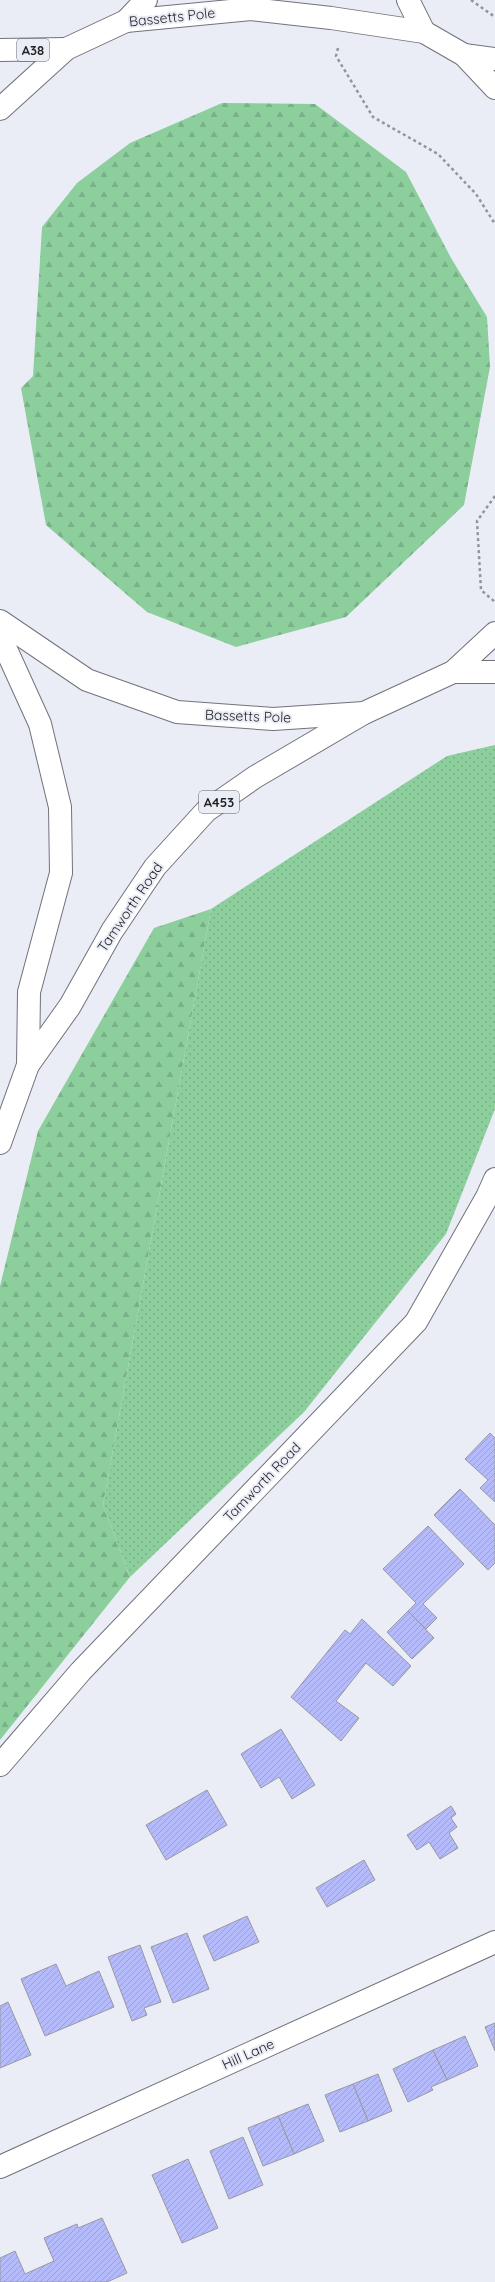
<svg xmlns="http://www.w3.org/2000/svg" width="495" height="2282" viewBox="0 0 495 2282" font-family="Quicksand,sans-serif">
	<defs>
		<pattern id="grass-dots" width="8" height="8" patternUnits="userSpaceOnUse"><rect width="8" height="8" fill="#8ccf9d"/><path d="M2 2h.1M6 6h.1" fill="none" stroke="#78b187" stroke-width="1.8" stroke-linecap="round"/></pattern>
		<pattern id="forest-firs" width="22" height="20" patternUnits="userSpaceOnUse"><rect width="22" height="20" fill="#8ccf9d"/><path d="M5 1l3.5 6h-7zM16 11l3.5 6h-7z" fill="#78b187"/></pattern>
		<pattern id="building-hatch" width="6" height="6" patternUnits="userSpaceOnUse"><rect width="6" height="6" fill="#b5bbfa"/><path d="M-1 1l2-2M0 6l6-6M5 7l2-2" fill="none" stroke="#9ba0d6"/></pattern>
	</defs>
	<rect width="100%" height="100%" fill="#ebedf6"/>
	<path fill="url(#grass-dots)" d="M495,745V1109L446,1234L304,1412L130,1577L103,1505L211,909L447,756Z"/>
	<g fill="url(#forest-firs)">
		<path d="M222,103L315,104L406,172L451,258L487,317L490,367L464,505L346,617L236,647L147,612L46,525L21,388L33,376L42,227L77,183L130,143Z"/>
		<path d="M211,909L103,1505L130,1577L0,1740V1286L38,1131L154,928Z"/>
	</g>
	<g fill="url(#building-hatch)" stroke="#9798a1">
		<path d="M490,1433L495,1438V1502L480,1488L488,1480L465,1459Z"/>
		<path d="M460,1489L495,1525V1563L488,1570L434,1515Z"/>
		<path d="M428,1526L464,1564L423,1604L437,1618L426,1629L408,1611L416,1603L383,1569Z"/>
		<path d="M408,1611L434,1638L412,1659L387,1632Z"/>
		<path d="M362,1619L411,1666L393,1686L366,1663L336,1701L359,1718L341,1741L291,1697L345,1630L350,1634Z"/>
		<path d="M281,1729L315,1785L292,1799L279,1777L261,1788L241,1754Z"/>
		<path d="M207,1790L227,1825L166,1860L146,1825Z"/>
		<path d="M451,1806L456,1814L451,1818L457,1827L449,1833L458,1848L440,1859L429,1842L417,1850L407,1835Z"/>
		<path d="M364,1860L375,1880L327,1907L316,1888Z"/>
		<path d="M247,1916L259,1942L214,1961L203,1936Z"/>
		<path d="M187,1933L209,1989L173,2003L151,1947Z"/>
		<path d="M140,1945L161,2002L144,2008L147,2015L132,2021L108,1957Z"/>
		<path d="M56,1964L66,1986L99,1971L114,2007L45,2036L21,1979Z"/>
		<path d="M8,2002L31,2055L0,2068V2006Z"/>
		<path d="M495,2023V2051L485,2027Z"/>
		<path d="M465,2036L478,2066L447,2080L433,2050Z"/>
		<path d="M433,2050L447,2080L431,2087L433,2090L408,2102L393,2069Z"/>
		<path d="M378,2074L392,2111L368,2121L353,2084Z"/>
		<path d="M353,2084L368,2121L340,2132L325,2095Z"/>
		<path d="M308,2104L324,2141L294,2154L278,2116Z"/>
		<path d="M278,2116L294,2154L263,2166L248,2128Z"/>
		<path d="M243,2137L263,2185L229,2199L210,2151Z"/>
		<path d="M188,2159L218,2228L182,2243L152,2175Z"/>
		<path d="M102,2218L127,2273L107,2282H0V2258L15,2251L25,2274L54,2261L44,2238L77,2224L78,2228Z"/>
	</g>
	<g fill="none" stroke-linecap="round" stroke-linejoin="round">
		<defs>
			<g id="street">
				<path d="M0,1765L81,1671L416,1322L487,1197L495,1179"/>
				<path d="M0,2167L495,1942"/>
			</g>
			<g id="primary">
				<path d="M0,636L40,724L60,807L61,873L29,992L28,1065"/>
				<path d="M0,1143L28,1065L70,1006L112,931L155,867L206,811L255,777L364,713"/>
			</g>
			<g id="highway">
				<path d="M408,0L424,32"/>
				<path d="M126,21L146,0"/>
				<path d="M0,50L66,49"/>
				<path d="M464,55L495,59"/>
				<path d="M0,109L66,49L126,21L251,9L331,18L424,32L464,55L495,88"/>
				<path d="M0,621L87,680L177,712L273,719L364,713L453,672L495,633"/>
				<path d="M453,672H495"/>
			</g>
		</defs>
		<use href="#street" stroke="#71727b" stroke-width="24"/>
		<use href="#primary" stroke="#71727b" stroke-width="24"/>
		<use href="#highway" stroke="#71727b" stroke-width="24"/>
		<g stroke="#93959b" stroke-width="2.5" stroke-dasharray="3 3" stroke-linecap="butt">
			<path d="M471,0L495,17"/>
			<path d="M338,48L336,56L373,117L438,154L476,194L495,224"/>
			<path d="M495,496L477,521L481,590L495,602"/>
		</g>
		<use href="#street" stroke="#fff" stroke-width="22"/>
		<use href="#primary" stroke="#fff" stroke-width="22"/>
		<use href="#highway" stroke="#fff" stroke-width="22"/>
	</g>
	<g text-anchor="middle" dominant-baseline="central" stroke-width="4" stroke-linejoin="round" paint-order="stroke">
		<g fill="#ebedf6" stroke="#5c5e62" stroke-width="1">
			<rect x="17" y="39" width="32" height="22" rx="3"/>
			<rect x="199" y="791" width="40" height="22" rx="3"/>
		</g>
		<g font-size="13" font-weight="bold" fill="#1f2023">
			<text x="33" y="50">A38</text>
			<text x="219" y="802">A453</text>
		</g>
		<g font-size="14" fill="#1f2023" stroke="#ebedf6">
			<text transform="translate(172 17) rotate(-6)">Bassetts Pole</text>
			<text transform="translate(248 716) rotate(2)">Bassetts Pole</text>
			<text transform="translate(130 907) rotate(-56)">Tamworth Road</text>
			<text transform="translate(262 1482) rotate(-46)">Tamworth Road</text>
			<text transform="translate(248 2054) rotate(-24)">Hill Lane</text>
		</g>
	</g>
</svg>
